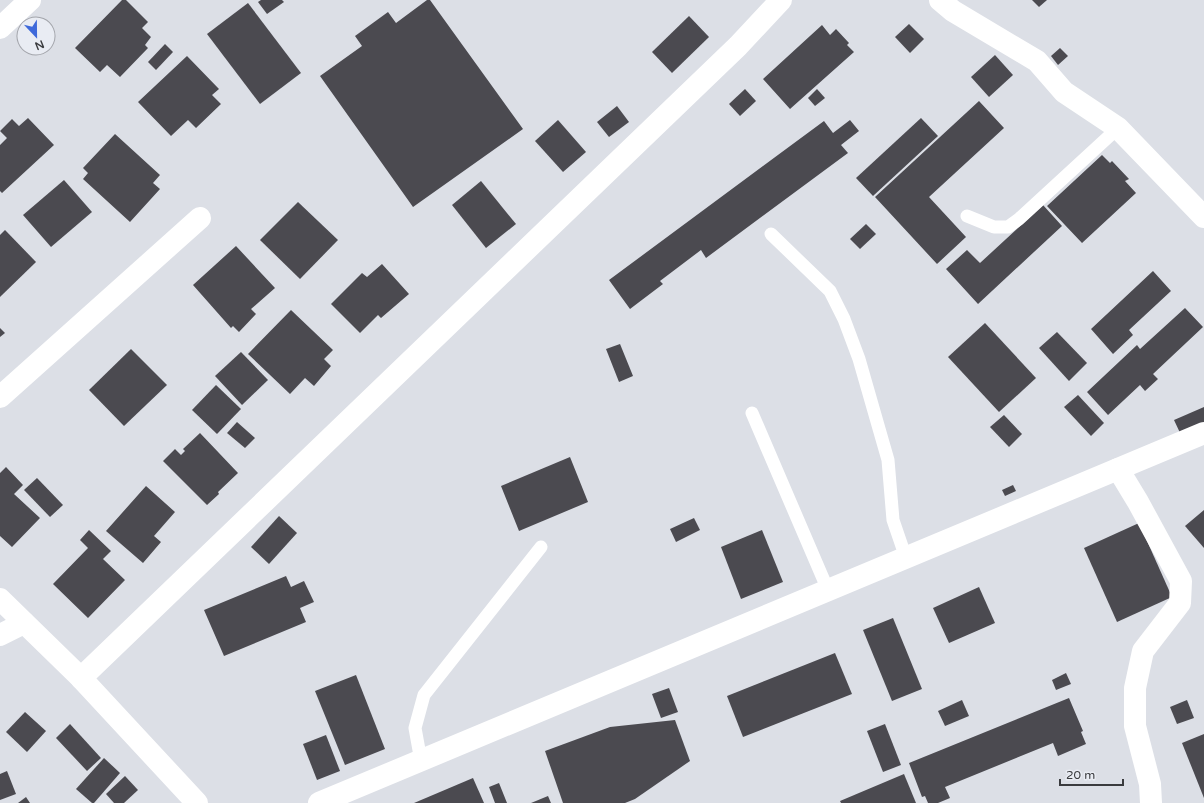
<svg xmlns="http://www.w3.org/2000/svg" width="1204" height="803" viewBox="0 0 1204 803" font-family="'Varela Round',sans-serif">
	<rect width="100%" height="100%" fill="#dcdfe6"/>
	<g fill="#4b4a50">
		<path d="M122,0H126L148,22L142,28L151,37L145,45L148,48L120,77L107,65L100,72L75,48Z"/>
		<path d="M261,0H282L284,2L267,14L258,2Z"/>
		<path d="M427,0H430L523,129L413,207L320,76L362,46L355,36L388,12L396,23Z"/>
		<path d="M1032,0H1047L1039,7Z"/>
		<path d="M248,3L301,73L260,104L207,34Z"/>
		<path d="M689,16L709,37L672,73L652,52Z"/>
		<path d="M909,24L924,39L910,53L895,37Z"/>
		<path d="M822,25L830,35L836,29L849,43L847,45L854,52L790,109L763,79Z"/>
		<path d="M165,44L173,52L156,70L148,62Z"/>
		<path d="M1060,48L1068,56L1058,65L1051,56Z"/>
		<path d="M995,55L1013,75L989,97L971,77Z"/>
		<path d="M187,56L219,89L212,95L221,104L196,128L188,120L171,136L138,102Z"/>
		<path d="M745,89L756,101L740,116L729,104Z"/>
		<path d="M817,89L825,98L815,106L808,98Z"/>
		<path d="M979,101L1004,128L929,197L966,237L937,264L875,197Z"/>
		<path d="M617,106L629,122L609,137L597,122Z"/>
		<path d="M28,118L54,145L2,193L0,191V145L7,138L0,131L12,119L19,126Z"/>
		<path d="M921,118L938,136L873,196L856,178Z"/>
		<path d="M558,120L586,152L563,172L535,141Z"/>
		<path d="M850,120L859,131L841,145L848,153L706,258L701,250L660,281L663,284L630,309L609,280L824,121L833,133Z"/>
		<path d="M115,134L160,175L153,183L160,189L130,222L83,179L88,173L83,168Z"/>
		<path d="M1102,155L1110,163L1112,161L1129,179L1125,181L1136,193L1082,243L1047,206Z"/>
		<path d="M64,180L92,212L51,247L23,215Z"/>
		<path d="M481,181L516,224L486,248L452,205Z"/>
		<path d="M298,202L338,240L300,279L260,240Z"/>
		<path d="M1043,205L1062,226L978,304L946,269L967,250L980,263Z"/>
		<path d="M866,224L876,234L860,249L850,239Z"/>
		<path d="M5,230L36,262L0,297V235Z"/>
		<path d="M236,246L275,288L251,309L256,314L239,332L233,326L231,328L193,285Z"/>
		<path d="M382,264L409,294L381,318L378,315L360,333L331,304L362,273L367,277Z"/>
		<path d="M1153,271L1171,291L1129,330L1133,335L1113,354L1091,329Z"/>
		<path d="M1185,308L1203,327L1153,374L1158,379L1145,391L1140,385L1108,415L1087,392L1137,345L1140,349Z"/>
		<path d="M291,310L333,350L324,359L331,366L314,386L305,378L290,394L248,354Z"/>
		<path d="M985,323L1036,378L999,412L948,357Z"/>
		<path d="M0,328L5,333L0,337Z"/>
		<path d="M1057,332L1087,363L1069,381L1039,348Z"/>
		<path d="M620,344L633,376L619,382L606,349Z"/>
		<path d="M131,349L167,385L124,426L89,390Z"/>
		<path d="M241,352L268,380L242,405L215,376Z"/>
		<path d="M216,385L241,409L217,434L192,410Z"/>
		<path d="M1078,395L1104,423L1091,436L1064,407Z"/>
		<path d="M1204,407V425L1181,435L1174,420Z"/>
		<path d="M1004,415L1022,434L1009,447L990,427Z"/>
		<path d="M237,422L255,438L245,448L227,433Z"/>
		<path d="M200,433L238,473L218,492L219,494L207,505L163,461L175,449L181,455L185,451L183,449Z"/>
		<path d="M570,457L588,502L519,531L501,486Z"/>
		<path d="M6,467L23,485L14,494L40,518L12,547L0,536V473Z"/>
		<path d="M37,478L63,505L50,517L24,490Z"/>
		<path d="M1013,485L1016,491L1005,496L1002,490Z"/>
		<path d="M146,486L175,512L154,536L161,542L143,563L106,531Z"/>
		<path d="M1204,510V548L1185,526Z"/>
		<path d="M279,516L297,533L269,564L251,547Z"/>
		<path d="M694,518L700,530L676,542L670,529Z"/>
		<path d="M1139,523L1172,597L1117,622L1084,548Z"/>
		<path d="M89,530L111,551L103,559L125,580L88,618L53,584L88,548L80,540Z"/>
		<path d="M762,530L783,582L741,599L721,547Z"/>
		<path d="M286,576L291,587L304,581L314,602L300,608L306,622L224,656L204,610Z"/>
		<path d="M979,587L995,623L949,643L933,608Z"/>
		<path d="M893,618L922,689L892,701L863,630Z"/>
		<path d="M835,653L852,694L743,737L727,696Z"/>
		<path d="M1066,673L1071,684L1056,690L1052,680Z"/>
		<path d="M356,675L385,749L345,765L315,691Z"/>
		<path d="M669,688L678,712L661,718L652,694Z"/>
		<path d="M1069,698L1083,731L1081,732L1086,744L1058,756L1053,743L945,787L950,798L938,803H928L925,796L922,797L909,763Z"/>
		<path d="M962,700L969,716L945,726L938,711Z"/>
		<path d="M1187,700L1194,718L1177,724L1170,707Z"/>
		<path d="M25,712L46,731L27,752L6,732Z"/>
		<path d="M675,720L690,761L635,799L625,803H563L545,751L610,727Z"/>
		<path d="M70,724L101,758L87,771L56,738Z"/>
		<path d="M885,724L901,765L883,772L867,731Z"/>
		<path d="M1204,734V798L1182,743Z"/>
		<path d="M326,735L340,771L317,780L303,744Z"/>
		<path d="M104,758L120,773L94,803H92L76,789Z"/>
		<path d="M7,771L16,794L0,800V774Z"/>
		<path d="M904,774L916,803H841L840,801Z"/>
		<path d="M125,776L138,790L124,803H114L106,794Z"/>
		<path d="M473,778L484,803H414Z"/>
		<path d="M499,783L507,803H495L489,787Z"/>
		<path d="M548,796L551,803H531Z"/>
		<path d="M26,797L30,803H18Z"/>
	</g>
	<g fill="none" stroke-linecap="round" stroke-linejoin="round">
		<g stroke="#fff" stroke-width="13">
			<path d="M967,216L994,227H1008L1019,219L1118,128"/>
			<path d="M771,234L830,291L844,319L859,359L888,460L893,520L906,558"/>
			<path d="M752,413L828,590"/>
			<path d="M421,761L415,728L424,695L541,547"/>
		</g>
		<g stroke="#fff" stroke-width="22">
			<path d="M940,0L953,11L1037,61L1064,92L1118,128L1204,217"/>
			<path d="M0,28L30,0"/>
			<path d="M0,397L200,218"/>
			<path d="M1118,469L1138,502L1181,581L1180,603L1143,651L1135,688V726L1150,784L1151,803"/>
			<path d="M0,635L24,623"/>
			<path d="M81,678L738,46L781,0"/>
			<path d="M319,803L1204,433"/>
		</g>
		<path stroke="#fff" stroke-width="22" d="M0,599L81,678L197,803"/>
	</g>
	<g transform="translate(36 36) rotate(158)"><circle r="19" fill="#e9ecf3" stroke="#a3a5ab"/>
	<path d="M0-3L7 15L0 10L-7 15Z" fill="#3e69da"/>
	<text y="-6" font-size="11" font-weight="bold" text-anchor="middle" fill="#3a3b3e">N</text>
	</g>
	<path d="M1060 779v6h63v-6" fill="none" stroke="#3a3b3e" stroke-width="2"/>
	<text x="1066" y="779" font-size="12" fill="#3a3b3e" stroke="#e9ecf3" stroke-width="3" paint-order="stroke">20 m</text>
</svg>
